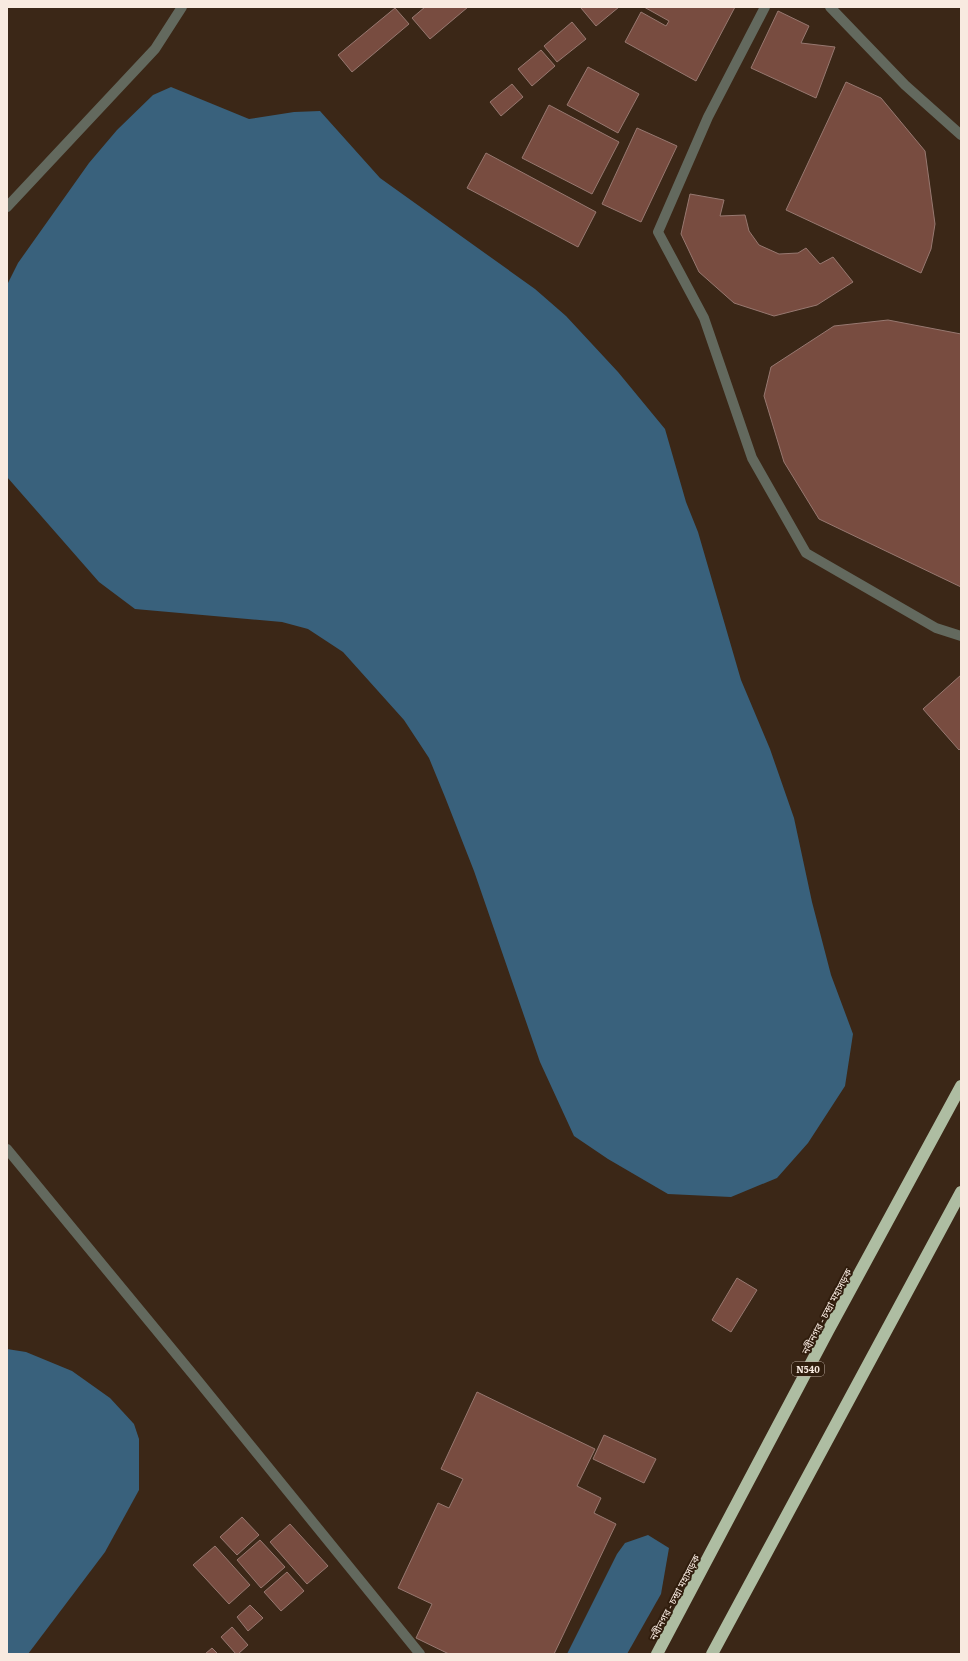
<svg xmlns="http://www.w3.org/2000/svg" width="968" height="1661" viewBox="0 0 968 1661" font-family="Literata,'Noto Sans Bengali',serif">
	<rect width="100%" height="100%" fill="#3b2717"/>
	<g fill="#39617c">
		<path d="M171,87L249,119L294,112L320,111L380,178L535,289L566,316L618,372L665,429L686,502L698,532L741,680L770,749L794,818L812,902L831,975L853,1034L845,1086L808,1143L777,1178L731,1197L668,1194L608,1159L574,1136L540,1062L474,871L445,797L429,758L404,720L343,652L308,629L282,622L135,609L99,582L7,477V285L18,263L89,163L117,130L153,95Z"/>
		<path d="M7,1349L26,1352L72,1371L110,1398L134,1424L139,1439V1490L105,1552L28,1654H7Z"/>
		<path d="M648,1535L669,1548L661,1594L627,1654H567L617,1554L625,1543Z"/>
	</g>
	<g fill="#784c40" stroke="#977870">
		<path d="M425,7H468L430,39L412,18Z"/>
		<path d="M582,7H619L596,26L581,8Z"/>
		<path d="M735,7L696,81L625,42L641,12L666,26L669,21L644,7Z"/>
		<path d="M395,8L409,24L352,72L338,55Z"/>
		<path d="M778,11L809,26L801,43L835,47L816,98L751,68Z"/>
		<path d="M572,22L586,39L557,62L544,46Z"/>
		<path d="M541,50L555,66L532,86L518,69Z"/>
		<path d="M588,67L639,94L618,133L567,105Z"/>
		<path d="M846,82L881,98L925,151L935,224L931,249L921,273L786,210Z"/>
		<path d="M512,84L523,97L501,116L490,102Z"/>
		<path d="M549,105L619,142L592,194L522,158Z"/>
		<path d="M637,128L677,146L641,222L602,204Z"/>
		<path d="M486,153L596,212L578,247L467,188Z"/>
		<path d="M690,194L724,200L720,216L745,215L749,231L759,245L779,254L798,253L806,248L820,264L833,257L853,282L817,305L774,316L734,303L699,272L681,234Z"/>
		<path d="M888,320L961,334V587L819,519L784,462L764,396L771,367L834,326Z"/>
		<path d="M961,675V748L959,750L923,709Z"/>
		<path d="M737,1278L757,1290L731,1332L712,1320Z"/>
		<path d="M477,1392L595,1449L577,1486L601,1498L594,1513L616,1524L554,1654H449L416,1638L432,1604L398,1588L438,1503L449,1508L463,1479L441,1469Z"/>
		<path d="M604,1435L656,1459L644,1483L593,1459Z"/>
		<path d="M242,1517L259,1535L237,1555L220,1537Z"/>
		<path d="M290,1524L328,1566L307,1584L270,1542Z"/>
		<path d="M260,1540L285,1567L261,1588L237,1560Z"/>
		<path d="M215,1546L250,1585L229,1604L193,1565Z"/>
		<path d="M287,1572L304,1591L281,1611L264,1592Z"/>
		<path d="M250,1605L263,1618L248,1631L237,1617Z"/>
		<path d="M232,1627L248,1645L238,1654H236L221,1637Z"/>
		<path d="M212,1648L218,1654H205Z"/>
	</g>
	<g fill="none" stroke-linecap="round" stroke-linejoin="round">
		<g stroke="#63695e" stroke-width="10">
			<path d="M765,7L708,117L658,232L704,318L752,458L806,553L936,628L961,636"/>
			<path d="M830,7L905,85L961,135"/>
			<path d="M7,207L155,49L182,7"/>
			<path d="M7,1149L195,1377L420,1654"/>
		</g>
		<g stroke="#aebda2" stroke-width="12">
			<path d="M657,1654L828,1331L961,1086"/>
			<path d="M712,1654L961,1192"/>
		</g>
	</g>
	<g text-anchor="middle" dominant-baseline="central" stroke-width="4" stroke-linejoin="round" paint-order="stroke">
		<rect fill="#301d0d" stroke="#bcaca1" stroke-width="1" x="792" y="1362" width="32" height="14" rx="3"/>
		<g font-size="9" font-weight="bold" fill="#f8eae0">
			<text x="808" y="1369">N540</text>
		</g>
		<g font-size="10" fill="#f8eae0" stroke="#301d0d">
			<text transform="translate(826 1311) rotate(-62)">নবীনগর - চন্দ্রা মহাসড়ক</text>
			<text transform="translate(674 1597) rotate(-62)">নবীনগর - চন্দ্রা মহাসড়ক</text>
		</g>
	</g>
	<rect width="968" height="1661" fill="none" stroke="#f8eae0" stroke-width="16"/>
</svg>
